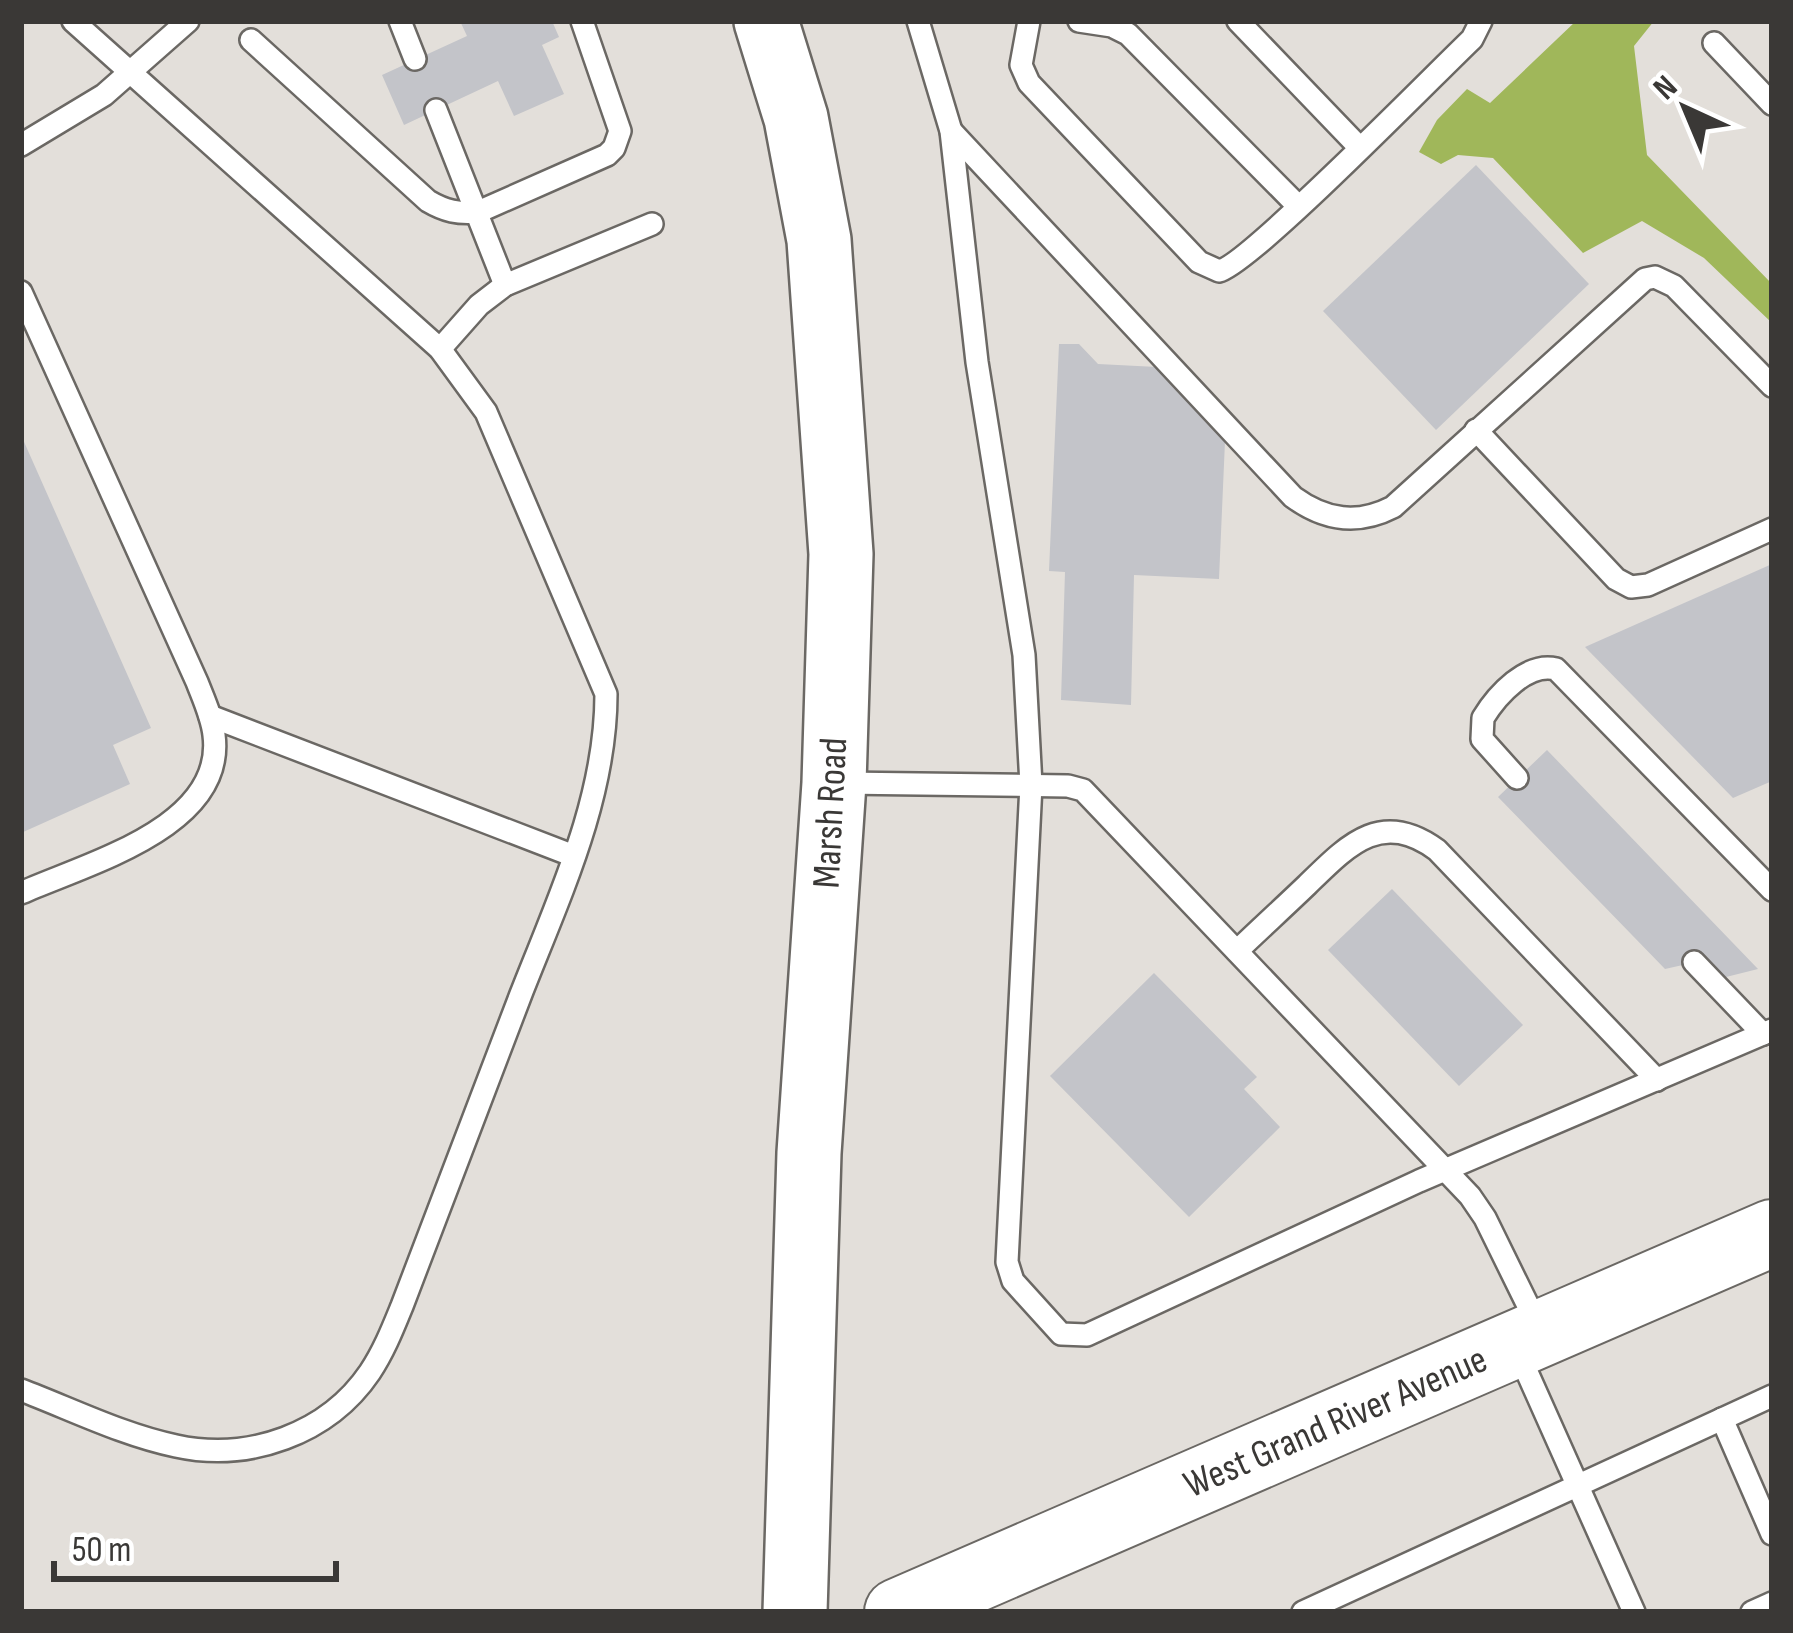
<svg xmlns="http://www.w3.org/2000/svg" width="1793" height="1633" viewBox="0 0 1793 1633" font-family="'Sofia Sans Condensed',sans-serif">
	<rect width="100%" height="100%" fill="#e3dfda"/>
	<path fill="#a0b75a" d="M1576,21H1654L1634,46L1647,155L1772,284V323L1704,258L1642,221L1583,253L1493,158L1458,155L1441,164L1419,152L1437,120L1467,89L1490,103Z"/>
	<g fill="#c3c4c9">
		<path d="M460,21H552L559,37L542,45L564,94L514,116L498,81L404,125L382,75L467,36Z"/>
		<path d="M1476,165L1589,284L1436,430L1323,311Z"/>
		<path d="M1059,344H1079L1098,364L1157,367L1225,441L1219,579L1134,575L1131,705L1061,700L1065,572L1049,571Z"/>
		<path d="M21,435L151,728L113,745L130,784L21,833Z"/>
		<path d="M1772,564V781L1733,798L1585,647Z"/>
		<path d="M1547,750L1758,969L1722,978L1705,960L1665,969L1498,797Z"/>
		<path d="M1392,889L1523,1025L1459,1086L1328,950Z"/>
		<path d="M1154,973L1257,1077L1244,1089L1280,1127L1189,1217L1050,1076Z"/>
	</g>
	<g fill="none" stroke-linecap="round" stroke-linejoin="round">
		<defs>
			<g id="service">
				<path d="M400,21L415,59"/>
				<path d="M918,21L951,131L977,362L1024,655L1031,785L1007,1262L1013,1281L1061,1334L1087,1335L1419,1181L1772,1030"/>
				<path d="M1029,21L1021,65L1029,83L1199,262L1219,271C1249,265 1435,74 1472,39L1481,21"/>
				<path d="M1079,21L1112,26L1128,34L1298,206"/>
				<path d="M1238,21L1359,147"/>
				<path d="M251,40L428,201C445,211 458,214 478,212L607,155L614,148L620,131L582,21"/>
				<path d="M1714,43L1772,104"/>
				<path d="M436,110L505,285"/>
				<path d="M951,131L1293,497C1326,521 1358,525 1393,507L1645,279L1655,277L1674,286L1772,386"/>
				<path d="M21,145L104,95L188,21"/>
				<path d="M21,292L197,682C204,700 212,717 214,735C226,827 88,863 21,893"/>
				<path d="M440,349L479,305L505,285L652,224"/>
				<path d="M1476,430L1616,579L1631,587L1648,585L1772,529"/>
				<path d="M210,716L574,856"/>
				<path d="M1517,778L1482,739L1483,718C1497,695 1527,662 1556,669L1772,890"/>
				<path d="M841,783L1068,786L1083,790L1470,1196L1485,1218L1539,1328"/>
				<path d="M1237,951C1260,929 1284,907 1307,885C1348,845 1381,809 1437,850L1657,1080"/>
				<path d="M1694,962L1763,1034"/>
				<path d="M1518,1352L1634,1612"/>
				<path d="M21,1390C71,1409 123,1435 176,1446C249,1462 328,1434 370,1372C384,1351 393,1328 402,1306C442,1202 481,1098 521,994C559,897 606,799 606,694L486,412L440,349L73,21"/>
				<path d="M1722,1419L1772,1534"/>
				<path d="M1303,1612L1772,1396"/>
				<path d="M1752,1612L1772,1603"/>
			</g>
			<path id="secondary" d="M766,21L796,118L819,240L841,554L834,783L809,1153L795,1612"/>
			<g id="primary">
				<path id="s1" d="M898,1612L1772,1233"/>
			</g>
		</defs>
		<use href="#service" stroke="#6b6864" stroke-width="26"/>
		<use href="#secondary" stroke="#6b6864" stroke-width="68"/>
		<use href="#primary" stroke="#6b6864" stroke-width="70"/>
		<use href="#service" stroke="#fff" stroke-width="21"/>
		<use href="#secondary" stroke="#fff" stroke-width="63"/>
		<use href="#primary" stroke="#fff" stroke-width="66"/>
	</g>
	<g text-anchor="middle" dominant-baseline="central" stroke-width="9" stroke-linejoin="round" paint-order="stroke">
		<g font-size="39" fill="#3a3836" stroke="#fff">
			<text transform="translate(831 813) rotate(-87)">Marsh Road</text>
			<text stroke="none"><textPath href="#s1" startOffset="477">West Grand River Avenue</textPath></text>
		</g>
	</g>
	<rect width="1793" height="1633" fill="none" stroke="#3a3836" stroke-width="48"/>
	<g transform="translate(1685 108) rotate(316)" stroke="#ffffff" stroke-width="9" paint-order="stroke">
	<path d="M0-9L21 45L0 30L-21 45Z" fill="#3a3836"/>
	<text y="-18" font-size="33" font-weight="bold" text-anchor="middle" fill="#3a3836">N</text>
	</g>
	<path d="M54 1561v18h282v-18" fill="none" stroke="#3a3836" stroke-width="6"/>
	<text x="72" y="1561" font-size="36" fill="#3a3836" stroke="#ffffff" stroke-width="9" paint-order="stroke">50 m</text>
</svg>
